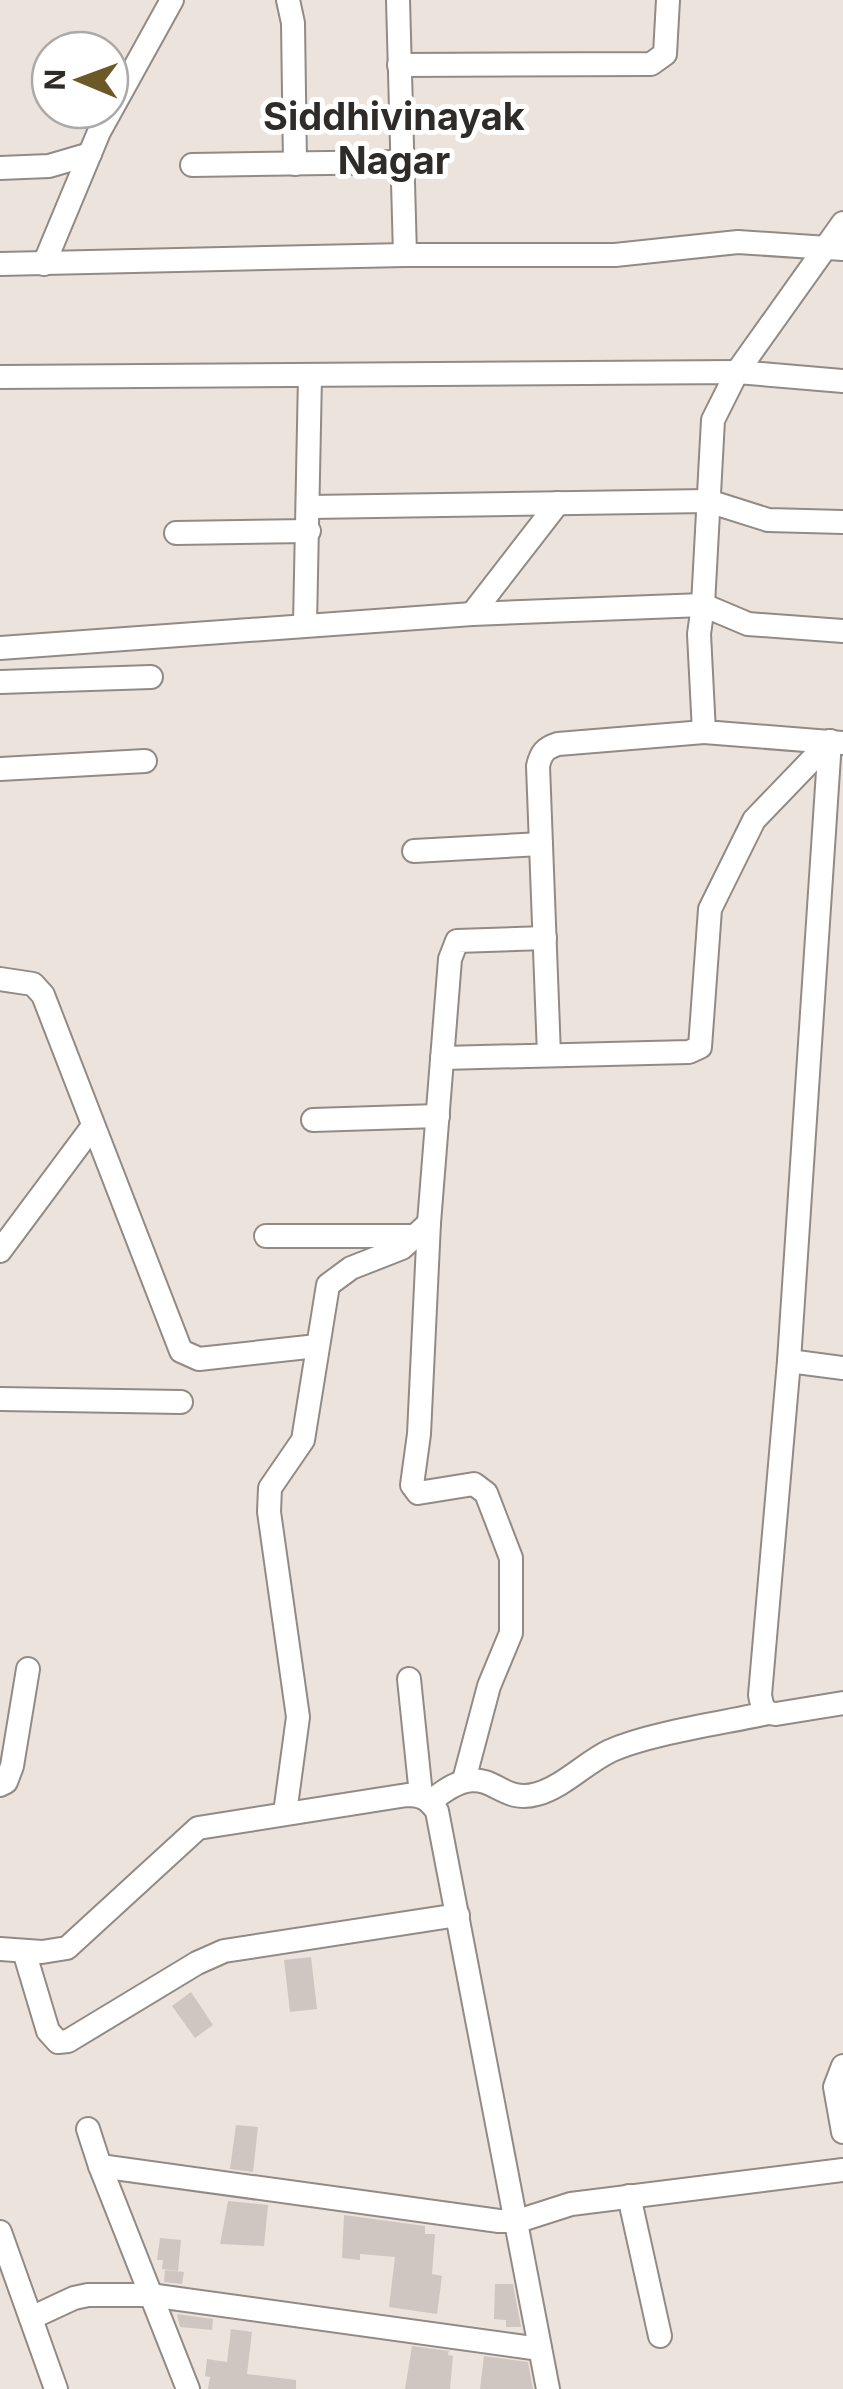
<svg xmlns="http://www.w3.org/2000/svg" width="843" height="2389" viewBox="0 0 843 2389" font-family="Inter,sans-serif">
	<rect width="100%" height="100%" fill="#ece3dd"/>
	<g fill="#cfc6c1">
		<path d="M311,1957L317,2009L290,2012L284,1960Z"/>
		<path d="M191,1992L213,2025L195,2038L172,2006Z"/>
		<path d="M236,2125L258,2127L253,2172L230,2169Z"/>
		<path d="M228,2201L268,2205L264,2246L220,2244Z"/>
		<path d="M344,2215L425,2226V2234H435L432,2274L442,2276L437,2314L389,2307L395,2257L360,2254V2260L342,2258Z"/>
		<path d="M160,2238L181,2240L178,2271L162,2269L163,2260H157Z"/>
		<path d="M165,2270L184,2272L182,2284L164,2282Z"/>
		<path d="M495,2284H513L521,2327H506V2320L494,2319Z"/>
		<path d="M177,2314L213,2319L212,2330L180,2327Z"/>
		<path d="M231,2329L252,2332L247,2374L296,2380V2389H208L210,2377L205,2376L207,2359L227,2362Z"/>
		<path d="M412,2346L449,2351L448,2355L453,2356L450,2389H405Z"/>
		<path d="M484,2356L528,2362L533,2389H480Z"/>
	</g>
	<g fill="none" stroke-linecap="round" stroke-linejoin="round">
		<defs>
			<g id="minor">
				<path d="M288,0L293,23L295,164"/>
				<path d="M398,0L405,255"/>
				<path d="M399,65L651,64L665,54L668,0"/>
				<path d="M192,165L400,162"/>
				<path d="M0,168L49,166L90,154"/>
				<path d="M843,223L737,372L713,420L703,605L699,634L704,732L843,743"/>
				<path d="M0,264L405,255H615L738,242L843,249"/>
				<path d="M44,264L99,132L172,0"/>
				<path d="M0,377L737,372L843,381"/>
				<path d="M310,507L708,501L768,520L843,522"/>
				<path d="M176,533L309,531"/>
				<path d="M472,614L558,503"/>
				<path d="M305,624L310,376"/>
				<path d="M0,648L472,614L703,605L748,624L843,631"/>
				<path d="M0,682L151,677"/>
				<path d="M830,741L789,1361L760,1695C762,1706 763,1713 776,1714L843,1703"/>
				<path d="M0,769L145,761"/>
				<path d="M414,851L541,844"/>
				<path d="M0,979L33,984L43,995L181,1351L199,1359L317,1346"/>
				<path d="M549,1055L538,766C541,753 545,748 558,744L704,732"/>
				<path d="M442,1058L689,1052L700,1047L710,909L754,820L830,741"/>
				<path d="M313,1120L438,1116"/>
				<path d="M266,1236H416"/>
				<path d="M0,1251L93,1126"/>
				<path d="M789,1361L843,1368"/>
				<path d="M0,1399L181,1402"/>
				<path d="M409,1679L421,1795"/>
				<path d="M464,1780L489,1686L511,1633V1558L486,1493L474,1484L418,1493L412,1485L419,1434L429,1223L450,959L457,941L545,938"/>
				<path d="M0,1785L6,1782L12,1766L28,1669"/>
				<path d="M430,1802C490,1751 493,1807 537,1794C563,1787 585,1763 610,1751C650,1733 723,1723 768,1713"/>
				<path d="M285,1813L298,1717L269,1512L270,1488L303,1440L328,1285L351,1268L402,1248L429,1223"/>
				<path d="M0,1949L42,1952L67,1948L198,1828L407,1795C422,1795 428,1799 437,1811L548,2389"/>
				<path d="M24,1951L48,2031L58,2042L68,2041L197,1963L224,1951L458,1915"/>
				<path d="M843,2066L835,2087L843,2132"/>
				<path d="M88,2129L100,2166L188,2389"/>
				<path d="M100,2166L499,2221H518L571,2204L843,2170"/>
				<path d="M629,2196L660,2336"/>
				<path d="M0,2232L56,2389"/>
				<path d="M31,2318L74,2298L88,2295H150L540,2349"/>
			</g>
		</defs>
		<use href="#minor" stroke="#928a84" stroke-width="26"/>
		<use href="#minor" stroke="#fff" stroke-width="22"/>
	</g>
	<g text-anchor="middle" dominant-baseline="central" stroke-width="10" stroke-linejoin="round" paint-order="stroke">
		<g font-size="38" font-weight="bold" fill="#2e2b28" stroke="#fff">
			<text x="394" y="116">Siddhivinayak<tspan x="394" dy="44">Nagar</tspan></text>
		</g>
	</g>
	<g transform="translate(80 80) rotate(271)"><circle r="48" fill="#ffffff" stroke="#abaaa9" stroke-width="2.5"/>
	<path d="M0-8L18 38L0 25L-18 38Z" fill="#6c5927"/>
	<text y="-15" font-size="28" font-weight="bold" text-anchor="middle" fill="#2e2b28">N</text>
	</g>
</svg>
